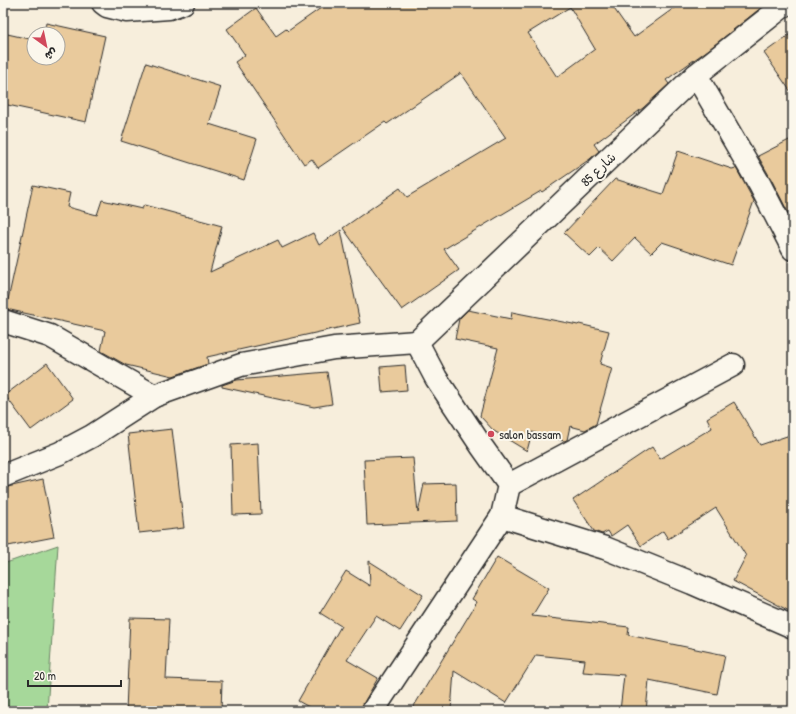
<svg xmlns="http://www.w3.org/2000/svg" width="796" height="714" viewBox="0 0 796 714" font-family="'Patrick Hand','Playpen Sans Arabic',sans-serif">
	<rect width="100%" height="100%" fill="#f7eedc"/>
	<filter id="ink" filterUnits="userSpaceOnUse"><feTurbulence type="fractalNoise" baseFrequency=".025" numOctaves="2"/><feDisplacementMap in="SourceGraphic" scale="8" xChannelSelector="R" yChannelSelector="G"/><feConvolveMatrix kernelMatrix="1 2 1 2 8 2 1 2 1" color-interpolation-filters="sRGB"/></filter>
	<g filter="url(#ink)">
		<path fill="#a6d89a" stroke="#688262" d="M58,545L47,711H3V564Z"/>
		<g fill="#e9ca9c" stroke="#2b2b2b" fill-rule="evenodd">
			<path d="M328,3H610L634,37L681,3H767L708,50L666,80L669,84L643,108L594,144L599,151L590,159L542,192L541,191L444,249L459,270L402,310L343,228L400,188L407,197L506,138L461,73L387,124L385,122L318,168L312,159L304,164L235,62L245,55L227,29L256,8L276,36L286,29L288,31ZM570,7L595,49L557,77L528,33Z"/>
			<path d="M46,23L105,36L86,122L3,104V33L34,40V58H58V34H44Z"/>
			<path d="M793,32V95L764,53Z"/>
			<path d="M146,63L221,87L209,124L257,139L244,180L121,141Z"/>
			<path d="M793,138V222L771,179L758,156Z"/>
			<path d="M678,151L732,169L736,168L754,201L731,265L662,242L651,253L635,238L613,261L599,248L590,257L564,233L615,179L663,194Z"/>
			<path d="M33,185L70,193L67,207L97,215L102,200L142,209L144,205L222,226L210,272L278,240L282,248L313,233L319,245L341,230L360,323L207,357L208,364L173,376L126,365L101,351L105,331L6,309Z"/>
			<path d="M468,310L511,319L512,312L578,325L579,324L609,331L600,364L612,368L596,424L585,430L570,426L567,440L564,441L532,432L527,451L494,431L480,416L498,348L455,339L459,319Z"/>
			<path d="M47,363L73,399L31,430L5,395Z"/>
			<path d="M405,365L407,390L382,392L380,367Z"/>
			<path d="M327,372L332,404L314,407L222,387V385L237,380Z"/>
			<path d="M734,402L760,445L793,434V613L733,581L746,556L716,508L668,539L663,531L641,546L627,525L611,536L608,531L602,534L594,531L573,500L652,447L660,459L712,428L707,418Z"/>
			<path d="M172,429L184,528L139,533L128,434Z"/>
			<path d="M258,443L261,514L233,515L231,445Z"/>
			<path d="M413,458L418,513L424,484L456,483L457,521L367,525L364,460Z"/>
			<path d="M43,479L54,537L3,547V488Z"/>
			<path d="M497,557L549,588L532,616L629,627L628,635L725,655L717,694L649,680L646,711H620L624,675L583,672L585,660L536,655L506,703L454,671L451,711H411L477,602L472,599Z"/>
			<path d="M369,561L423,595L400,631L376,616L347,660L378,678L359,711H316L298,701L341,626L320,613L346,571L370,586Z"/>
			<path d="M130,618L169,619L166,679L222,681L221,711H126Z"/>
		</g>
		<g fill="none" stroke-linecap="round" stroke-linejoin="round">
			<defs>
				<g id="street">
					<path d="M103,3L107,6L127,11L169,8L183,3"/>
					<path d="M696,75L760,185L793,249"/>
					<path d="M3,321L50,336L154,396L241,365L334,348L417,342"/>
					<path d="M417,342L696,75L787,3"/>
					<path d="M3,476L60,453L92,436L154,396"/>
					<path d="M509,485L733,365"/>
					<path d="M502,516L605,548L692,583L793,627"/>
					<path d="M373,711L376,706L502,516L509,485L482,447L436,378L417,342"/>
				</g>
			</defs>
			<use href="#street" stroke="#2b2b2b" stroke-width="25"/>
			<use href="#street" stroke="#fbf7ec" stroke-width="22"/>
		</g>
	</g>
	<circle fill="#d1495b" stroke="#fbf7ec" stroke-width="1.5" cx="491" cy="434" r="4"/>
	<g text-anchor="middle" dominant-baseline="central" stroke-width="4" stroke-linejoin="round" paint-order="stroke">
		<g font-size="13" fill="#2b2b2b" stroke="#fbf7ec">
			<text transform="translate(598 169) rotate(-44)">شارع 85</text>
		</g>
		<g font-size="13" fill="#2b2b2b" stroke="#fbf7ec" text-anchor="start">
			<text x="499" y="434">salon bassam</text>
		</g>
	</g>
	<rect width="796" height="714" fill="none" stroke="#fbf7ec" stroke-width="16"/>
	<rect x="8" y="8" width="780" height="698" fill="none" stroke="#2b2b2b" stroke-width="1.5" filter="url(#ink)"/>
	<g transform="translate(46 46) rotate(147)"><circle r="19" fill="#fbf7ec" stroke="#a8a59f"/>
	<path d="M0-3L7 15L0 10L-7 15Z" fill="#d1495b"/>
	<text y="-6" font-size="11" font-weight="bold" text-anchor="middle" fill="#2b2b2b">ش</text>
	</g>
	<path d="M28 680v6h93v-6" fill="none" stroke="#2b2b2b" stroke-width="2"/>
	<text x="34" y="680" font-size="12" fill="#2b2b2b" stroke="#fbf7ec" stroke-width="3" paint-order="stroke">20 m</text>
</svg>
